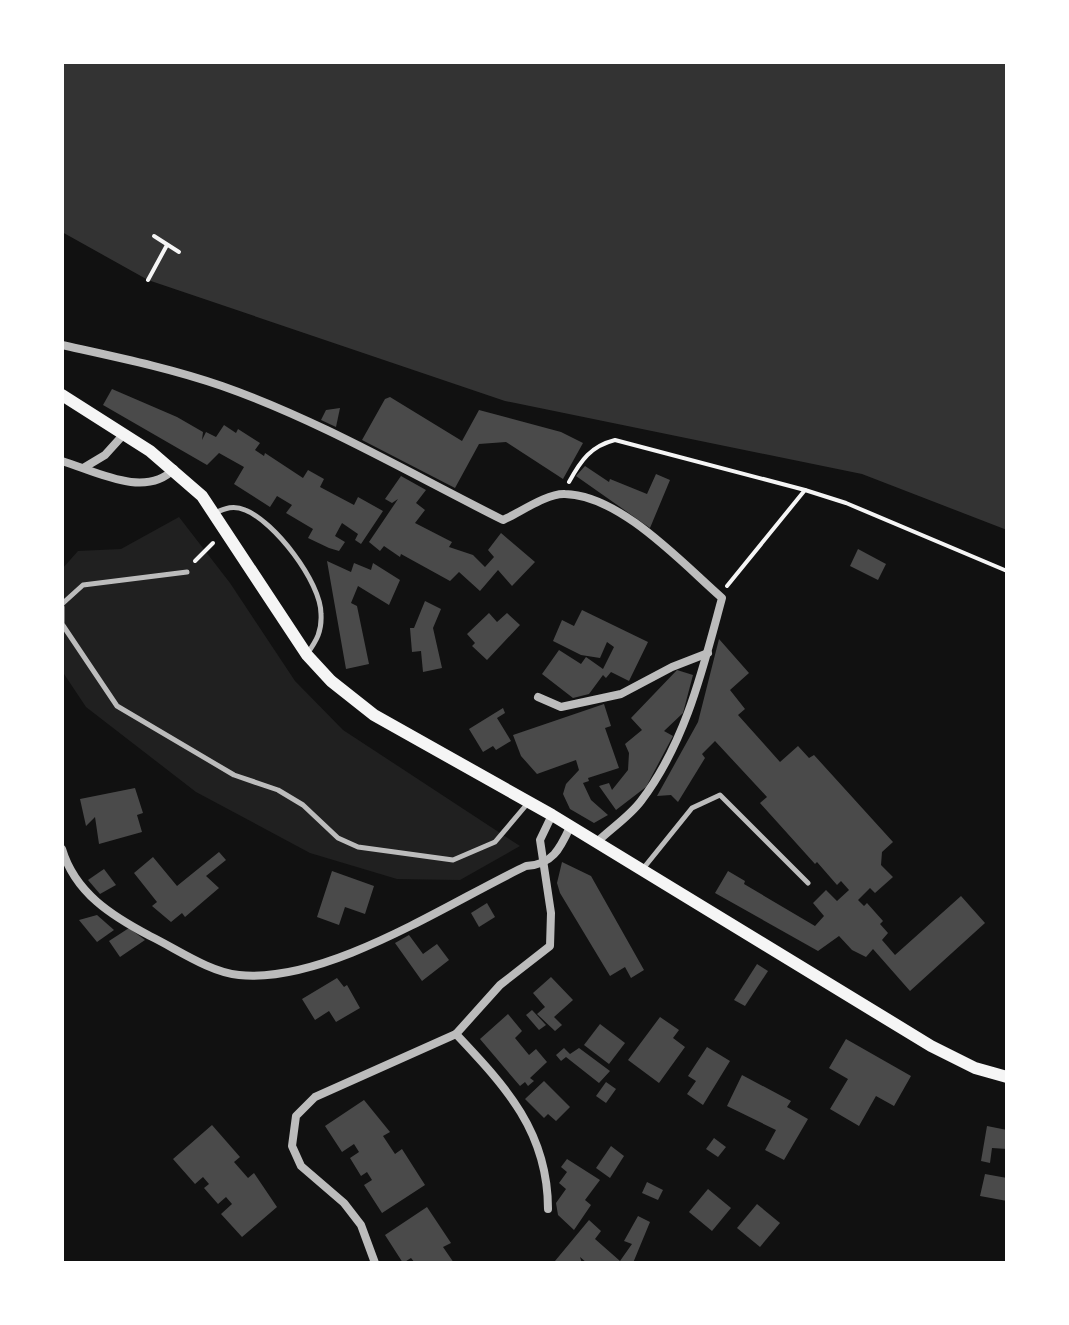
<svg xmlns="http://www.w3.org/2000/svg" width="1069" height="1325" viewBox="0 0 1069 1325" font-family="'Roboto Condensed',sans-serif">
	<rect width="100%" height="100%" fill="#111"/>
	<path fill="#202020" d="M179,517L230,583L295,681L343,730L520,846L460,880L397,879L310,853L196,792L86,707L62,671V569L78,551L121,549Z"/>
	<path fill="#333" d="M62,62H1007V530L862,474L505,401L148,280L62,232Z"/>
	<g fill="#4a4a4a">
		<path d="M112,389L177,417L203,432L202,440L206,432L216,437L224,425L236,433L238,429L260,443L255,450L264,456L265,453L303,478L308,470L324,479L320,487L354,505L358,497L383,511L361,544L355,540L358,534L342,523L335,536L345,542L339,551L329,548L308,538L313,529L286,513L292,505L277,496L270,507L234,484L244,467L219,453L207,465L103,405Z"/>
		<path d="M390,397L462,441L479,410L561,432L583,443L563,479L506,442L479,444L455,488L362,440L385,399Z"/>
		<path d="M340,408L336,427L321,420L326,410Z"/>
		<path d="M585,466L609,482L610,479L647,494L656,474L670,480L650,528L576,476Z"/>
		<path d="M401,476L426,490L416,503L425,510L415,523L452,542L449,547L473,555L485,567L494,557L488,550L501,533L535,562L512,586L498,570L480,591L459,572L450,581L401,554L400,557L384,546L380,551L369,542L398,499L392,503L385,499Z"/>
		<path d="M858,549L886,564L878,580L850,566Z"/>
		<path d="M327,561L351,572L354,563L371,570L373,563L400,580L389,605L358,586L351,603L357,606L369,664L346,669Z"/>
		<path d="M425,601L441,609L433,628L442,668L423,672L421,651L412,652L410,628H414Z"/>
		<path d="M582,610L648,642L629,681L611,672L606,678L603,675L589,694L573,698L542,674L559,650L581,664L586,657L603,669L614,647L607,642L600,658L581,655L553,641L562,620L574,626Z"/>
		<path d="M489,613L497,622L507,613L520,625L487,660L472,646L475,643L467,634Z"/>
		<path d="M719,639L749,673L730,690L745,709L738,715L780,762L798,746L809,758L814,755L893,842L882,852L881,865L893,877L875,893L870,888L858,900L864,906L867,903L883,921L880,924L888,933L882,940L895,955L961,896L985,923L910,991L873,949L866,957L852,950L839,936L818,951L715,893L728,871L745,881L744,884L815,926L824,916L813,903L826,890L837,901L849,890L841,881L837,885L817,862L815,864L760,803L767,797L715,741L702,754L705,758L678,802L671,795L657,796L698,722Z"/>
		<path d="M677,670L693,675L683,713L664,731L673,736L646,787L616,810L599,786L609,783L612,790L628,770L629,753L625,744L642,730L631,718Z"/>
		<path d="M604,704L611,726L605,728L619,768L588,778L589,781L583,783L591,800L608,815L594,823L570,809L563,794L566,784L579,770L576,760L537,774L521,756L513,735Z"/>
		<path d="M503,708L505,713L497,718L511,741L496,750L493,746L483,752L469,729Z"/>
		<path d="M135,788L143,813L137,815L142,832L99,844L95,817L86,826L80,799Z"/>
		<path d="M219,852L226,860L206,876L219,888L185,917L182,913L171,922L152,906L157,902L134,873L153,857L177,886Z"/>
		<path d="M562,862L591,876L644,970L631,978L625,967L610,976L560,893L557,883Z"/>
		<path d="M104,869L116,885L100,894L88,880Z"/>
		<path d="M332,871L374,886L365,914L345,907L339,925L317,917Z"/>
		<path d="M487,903L495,917L479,927L471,913Z"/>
		<path d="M97,915L114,930L97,942L79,920Z"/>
		<path d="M129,928L145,940L120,957L109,941Z"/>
		<path d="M409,935L423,954L437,944L449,960L422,981L395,943Z"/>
		<path d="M757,964L768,971L745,1006L734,1000Z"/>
		<path d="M551,977L573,1000L554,1017L562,1025L555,1031L537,1014L545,1007L533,993Z"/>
		<path d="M337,978L344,987L347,985L360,1008L336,1022L329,1011L315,1020L302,999Z"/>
		<path d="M532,1010L546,1025L539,1030L526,1015Z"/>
		<path d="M508,1014L522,1031L515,1038L529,1055L536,1049L547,1062L530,1078L534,1081L528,1086L525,1082L520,1086L480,1039Z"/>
		<path d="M660,1017L679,1030L673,1038L685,1047L659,1083L628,1060Z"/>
		<path d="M600,1024L625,1043L609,1064L584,1045Z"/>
		<path d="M846,1039L911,1076L894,1106L876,1096L859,1126L830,1109L848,1079L829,1068Z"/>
		<path d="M707,1047L730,1061L703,1105L687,1094L696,1081L688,1076Z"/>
		<path d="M564,1048L570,1054L579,1048L610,1071L599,1083L566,1057L561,1061L556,1055Z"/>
		<path d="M742,1075L791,1101L787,1107L808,1119L784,1160L765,1150L776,1130L727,1106Z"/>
		<path d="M544,1081L570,1107L556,1121L548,1114L544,1118L525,1099Z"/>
		<path d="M606,1082L616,1089L606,1103L596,1096Z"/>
		<path d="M364,1100L390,1132L383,1136L395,1154L402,1149L425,1185L382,1213L364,1185L372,1180L367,1172L361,1176L350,1158L359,1152L354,1144L342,1152L325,1126Z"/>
		<path d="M212,1125L240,1157L234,1162L248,1178L254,1173L277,1207L242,1237L221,1214L232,1204L226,1197L218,1204L204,1188L209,1184L203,1177L195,1184L173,1159Z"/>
		<path d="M987,1126L1007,1130V1149L992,1148L990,1163L981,1161Z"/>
		<path d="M714,1138L726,1147L718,1157L706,1149Z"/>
		<path d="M611,1146L624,1156L610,1178L596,1168Z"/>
		<path d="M567,1159L600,1180L585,1200L591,1205L574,1230L558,1215L556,1203L566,1189L559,1183L567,1172L561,1167Z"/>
		<path d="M985,1174L1007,1178V1201L980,1196Z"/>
		<path d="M647,1182L663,1190L658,1200L642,1193Z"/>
		<path d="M708,1189L731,1208L712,1231L689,1212Z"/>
		<path d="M757,1204L780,1223L760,1247L737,1228Z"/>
		<path d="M427,1207L451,1243L443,1247L454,1263H415L411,1258L403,1263L385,1235Z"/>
		<path d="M638,1216L650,1222L633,1263H587L580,1257L582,1263L555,1261L589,1220L601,1231L595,1239L620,1261L632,1244L624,1241Z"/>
	</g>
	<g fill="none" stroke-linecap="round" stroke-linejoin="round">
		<g stroke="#f5f5f5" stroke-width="4">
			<path d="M154,236L179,252"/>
			<path d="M148,280L167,245"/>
			<path d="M569,482C581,460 591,446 615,440L805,490"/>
			<path d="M195,561L213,543"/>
			<path d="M727,586L805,490L846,503L1007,571"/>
		</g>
		<g stroke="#bcbcbc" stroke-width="5">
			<path d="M215,513C225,508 234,505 245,510C274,521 321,582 321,614C322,631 317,640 307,654"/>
			<path d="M62,604L83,585L187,572"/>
			<path d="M62,607V624L117,706L234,775L278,790L303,805L338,838L358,847L453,860L495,842L528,803"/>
			<path d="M642,870L692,808L720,795L808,883"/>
		</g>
		<g stroke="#bcbcbc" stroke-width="8">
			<path d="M62,345C116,357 170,368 222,386C319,420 411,474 503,520C519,513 547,493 565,494C620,495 682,563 722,598C703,668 686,742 641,801C629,817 610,829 596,843"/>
			<path d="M62,461C95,471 145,499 174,469"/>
			<path d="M85,467L105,455L124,434"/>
			<path d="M538,697L561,707L621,694L672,667L708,653"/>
			<path d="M62,849C75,893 112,916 150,936C177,949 209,972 239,975C327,984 448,903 526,866C552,865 560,849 570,827"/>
			<path d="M548,1209C548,1132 506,1087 456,1034L500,985L550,946L551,913L540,840L552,815"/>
			<path d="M375,1263L361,1225L344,1203L301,1166L292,1146L296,1116L315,1097L456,1034"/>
		</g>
		<path stroke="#f5f5f5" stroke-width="12" d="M62,395L150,451L202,496L307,655L331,681L374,715L552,815L931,1046L975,1068L1007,1077"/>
	</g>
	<rect width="1069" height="1325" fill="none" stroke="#ffffff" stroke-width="128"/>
</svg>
